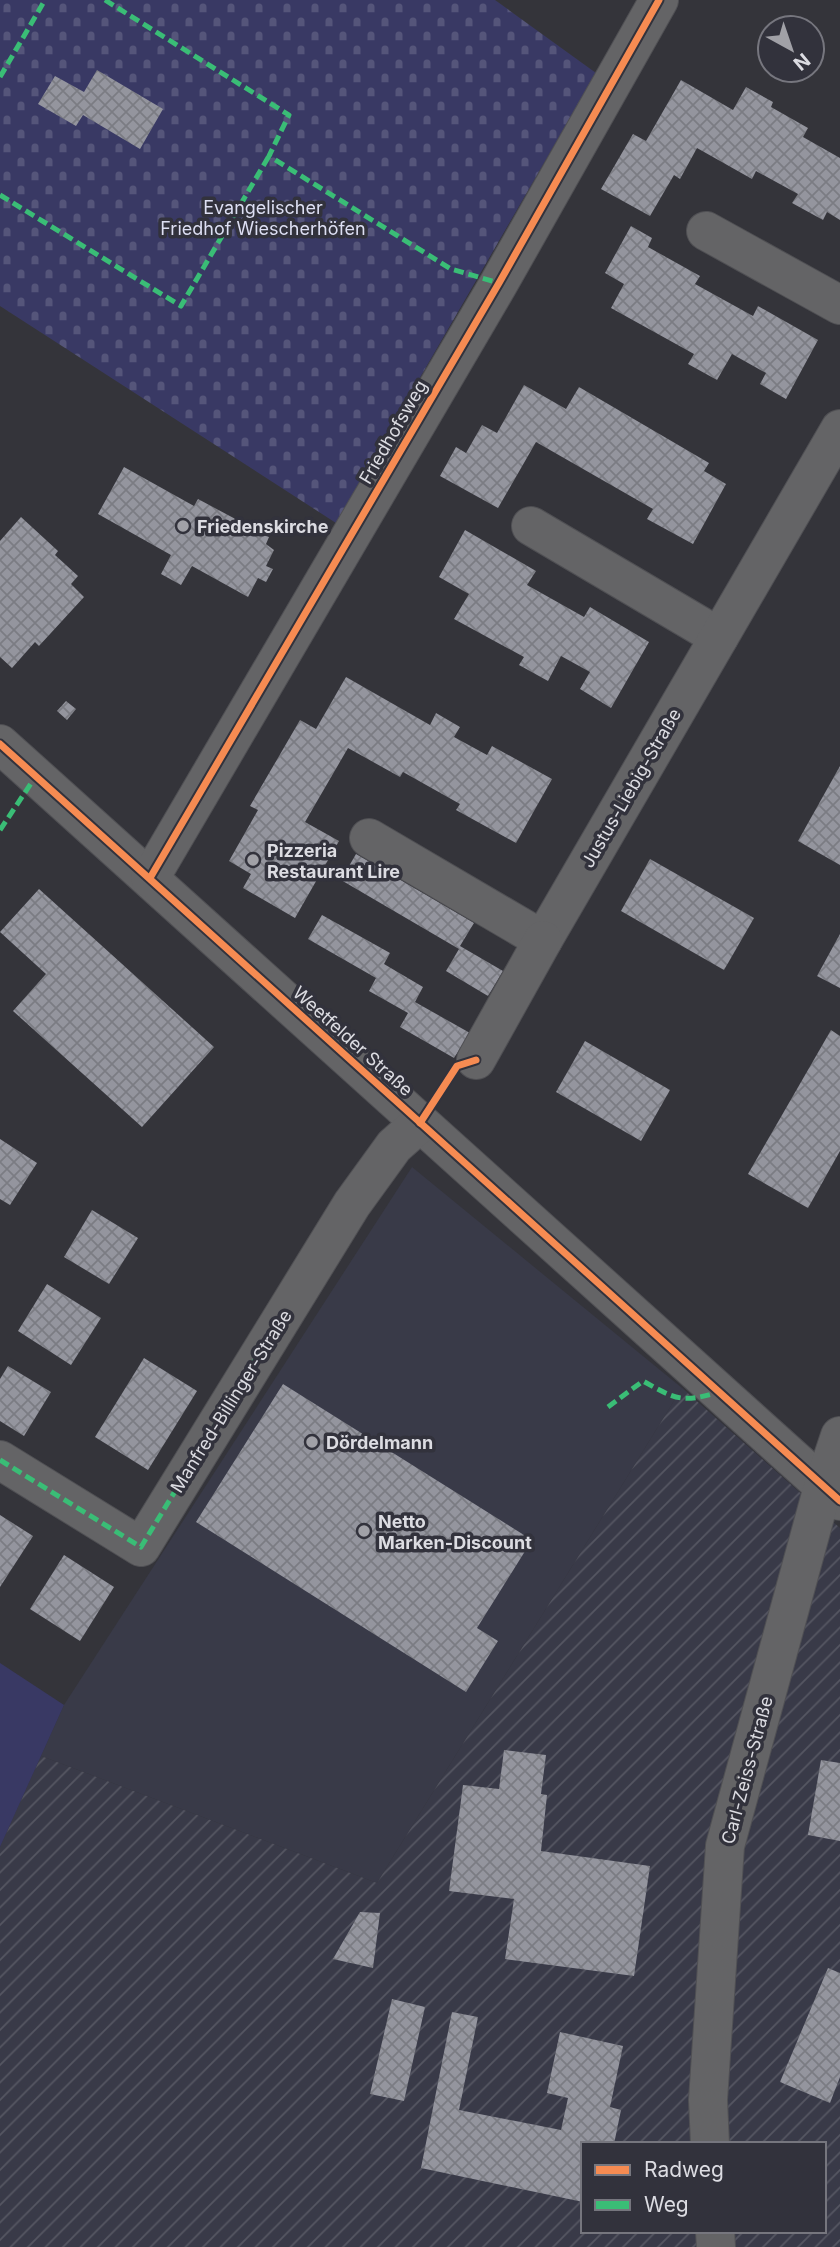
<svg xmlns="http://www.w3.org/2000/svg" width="840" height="2247" viewBox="0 0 840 2247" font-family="Inter,sans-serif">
	<defs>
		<pattern id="industrial-furrows" width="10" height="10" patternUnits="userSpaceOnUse" patternTransform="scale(1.75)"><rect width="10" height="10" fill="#393a48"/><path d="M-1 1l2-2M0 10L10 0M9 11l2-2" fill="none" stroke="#555662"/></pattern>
		<pattern id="cemetery-stones" width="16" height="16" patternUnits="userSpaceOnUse" patternTransform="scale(1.75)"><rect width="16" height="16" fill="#393964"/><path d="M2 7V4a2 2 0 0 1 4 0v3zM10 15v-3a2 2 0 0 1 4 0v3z" fill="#55557a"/></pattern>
		<pattern id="building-cross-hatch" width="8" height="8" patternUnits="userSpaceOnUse" patternTransform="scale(1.75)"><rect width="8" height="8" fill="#94959e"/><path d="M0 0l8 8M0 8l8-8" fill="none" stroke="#7b7c83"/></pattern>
	</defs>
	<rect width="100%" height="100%" fill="#34343a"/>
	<path fill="#393a48" d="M412,1167L682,1388L377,1883L41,1756L64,1705Z"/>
	<path fill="url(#industrial-furrows)" fill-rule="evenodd" d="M682,1388L840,1528V2247H0V1847L41,1756L377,1883ZM583,2144H824V2231H583Z"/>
	<path fill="#393964" d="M0,1663L64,1705L0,1847Z"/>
	<path fill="url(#cemetery-stones)" d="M0,0H495L596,73L336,523L0,306Z"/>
	<g fill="url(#building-cross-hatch)">
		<path d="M97,70L163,109L140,149L83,115L76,126L38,104L55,76L84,92Z"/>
		<path d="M681,80L733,110L746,87L773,102L771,107L808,128L803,137L840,158V220L827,212L823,220L792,203L798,194L756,171L752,179L697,148L680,179L674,175L650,216L601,189L633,134L646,141Z"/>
		<path d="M631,226L652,238L648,247L700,276L695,284L753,316L758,306L818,340L786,399L760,384L766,373L732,354L717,380L688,364L694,354L611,308L624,284L605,273Z"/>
		<path d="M524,385L566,409L579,387L709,463L704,471L726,484L693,544L647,519L653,509L536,442L498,508L440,476L456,447L466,453L482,425L497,433Z"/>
		<path d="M124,467L194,506L198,499L269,537L266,544L274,550L266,566L273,569L266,582L258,578L248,597L192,566L181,585L161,574L171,555L98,514Z"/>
		<path d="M21,517L58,551L55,555L78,576L71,584L84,597L39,646L35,642L12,668L0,657V541Z"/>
		<path d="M465,530L536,571L527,585L584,617L590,607L649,642L611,708L580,689L590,672L561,656L548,681L519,665L524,657L454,619L469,594L439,577Z"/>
		<path d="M346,677L430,725L436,713L460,727L454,737L487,755L492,746L552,779L516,843L456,810L460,804L403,772L400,777L348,748L305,822L339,841L295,918L243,888L251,874L229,861L258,810L250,806L300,720L316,729Z"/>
		<path d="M66,701L76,709L67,720L57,711Z"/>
		<path d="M840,766V865L798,841Z"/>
		<path d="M356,854L474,923L460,946L503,971L488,996L446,971L459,949L341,880Z"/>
		<path d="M650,859L754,918L724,970L621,911Z"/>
		<path d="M39,889L214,1047L142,1127L13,1011L46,974L0,932Z"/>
		<path d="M322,915L390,953L384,964L423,987L415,1002L470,1033L454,1058L400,1027L408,1013L369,991L376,978L308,939Z"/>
		<path d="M840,934V988L817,976Z"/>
		<path d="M831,1030L840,1036V1151L808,1208L748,1174Z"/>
		<path d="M585,1041L670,1090L641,1141L556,1092Z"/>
		<path d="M0,1139L37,1163L10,1205L0,1199Z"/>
		<path d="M92,1210L138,1238L109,1284L64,1257Z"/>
		<path d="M47,1284L101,1318L71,1365L18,1331Z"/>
		<path d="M144,1358L197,1391L148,1470L95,1437Z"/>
		<path d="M8,1366L51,1392L24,1436L0,1421V1379Z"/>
		<path d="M283,1384L532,1540L477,1628L498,1641L466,1692L196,1522Z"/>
		<path d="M0,1515L33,1536L0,1587Z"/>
		<path d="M64,1555L114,1587L80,1641L30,1609Z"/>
		<path d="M504,1750L546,1755L541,1794L547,1795L541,1851L650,1866L634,1976L505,1959L514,1899L449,1891L463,1785L499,1789Z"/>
		<path d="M821,1760L840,1763V1841L808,1835Z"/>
		<path d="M360,1912L380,1913L373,1968L333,1959Z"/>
		<path d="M828,1968L840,1973V2077L830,2103L780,2082Z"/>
		<path d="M392,1999L425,2007L404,2101L370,2094Z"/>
		<path d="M452,2012L478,2017L459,2110L561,2130L568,2098L547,2093L560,2032L623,2046L610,2107L621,2110L614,2144H583V2202L421,2168Z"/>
	</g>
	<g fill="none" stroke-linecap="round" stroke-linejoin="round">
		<defs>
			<g id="minor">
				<path d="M706,231L840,305"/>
				<path d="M531,526L719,637"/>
				<path d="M0,744L840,1501"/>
				<path d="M369,838L543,940L840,429"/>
				<path d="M150,878L499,283L659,0"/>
				<path d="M476,1060L543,940"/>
				<path d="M0,1460L141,1547L352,1204L394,1146L420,1123"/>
				<path d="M710,2144L708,2100L725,1846L823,1487L840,1436"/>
				<path d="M715,2231L716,2247"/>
			</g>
		</defs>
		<use href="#minor" stroke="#505054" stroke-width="40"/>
		<use href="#minor" stroke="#646466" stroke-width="38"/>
		<g stroke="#3abd76" stroke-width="5" stroke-dasharray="10 5" stroke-linecap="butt">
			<path d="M105,0L289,115L269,156L451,269L499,283"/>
			<path d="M0,77L45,0"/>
			<path d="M0,195L181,306L269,156"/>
			<path d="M0,830L36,776"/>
			<path d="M608,1407L643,1381C677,1400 682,1403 719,1392"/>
			<path d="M0,1460L141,1547L279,1321"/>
		</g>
		<defs>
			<g id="cycleway">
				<path d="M0,744L840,1501"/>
				<path d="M150,878L499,283L659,0"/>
				<path d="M420,1123L457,1066L476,1060"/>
			</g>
		</defs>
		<use href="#cycleway" stroke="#32323c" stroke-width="11"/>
		<use href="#cycleway" stroke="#f68b52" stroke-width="7"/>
	</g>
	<g fill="#a1a1a7" stroke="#32323c" stroke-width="2.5">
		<circle cx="183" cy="526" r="7"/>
		<circle cx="253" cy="860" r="7"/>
		<circle cx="312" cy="1442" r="7"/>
		<circle cx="364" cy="1531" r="7"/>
	</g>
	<g text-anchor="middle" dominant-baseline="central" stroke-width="7" stroke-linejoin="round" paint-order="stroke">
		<g font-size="18" fill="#dddff3" stroke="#32323c">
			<text x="263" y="207">Evangelischer<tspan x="263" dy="21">Friedhof Wiescherhöfen</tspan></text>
		</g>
		<g font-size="18" fill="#dcdce2" stroke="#32323c">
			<text transform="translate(393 432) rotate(-60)">Friedhofsweg</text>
			<text transform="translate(631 788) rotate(-60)">Justus-Liebig-Straße</text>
			<text transform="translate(353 1041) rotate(42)">Weetfelder Straße</text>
			<text transform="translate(231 1401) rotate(-58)">Manfred-Billinger-Straße</text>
			<text transform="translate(747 1770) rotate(-75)">Carl-Zeiss-Straße</text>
		</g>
		<g font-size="18" font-weight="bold" fill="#dcdce2" stroke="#32323c" text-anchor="start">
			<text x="197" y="526">Friedenskirche</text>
			<text x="267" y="850">Pizzeria<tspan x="267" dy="21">Restaurant Lire</tspan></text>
			<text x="326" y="1442">Dördelmann</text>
			<text x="378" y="1521">Netto<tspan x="378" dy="21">Marken-Discount</tspan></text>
		</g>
	</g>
	<rect x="581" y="2142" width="245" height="91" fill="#32323c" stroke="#76767e" stroke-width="2"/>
	<rect x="595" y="2165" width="35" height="10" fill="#f68b52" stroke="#76767e" stroke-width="2"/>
	<text x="644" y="2177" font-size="21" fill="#dcdce2">Radweg</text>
	<rect x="595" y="2200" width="35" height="10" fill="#3abd76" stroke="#76767e" stroke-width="2"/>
	<text x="644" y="2212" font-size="21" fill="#dcdce2">Weg</text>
	<g transform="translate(791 49) rotate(140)"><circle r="33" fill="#32323c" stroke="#76767e" stroke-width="2"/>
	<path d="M0-5L12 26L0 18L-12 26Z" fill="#a1a1a7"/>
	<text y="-10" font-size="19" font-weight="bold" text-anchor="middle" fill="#dcdce2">N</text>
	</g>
</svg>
